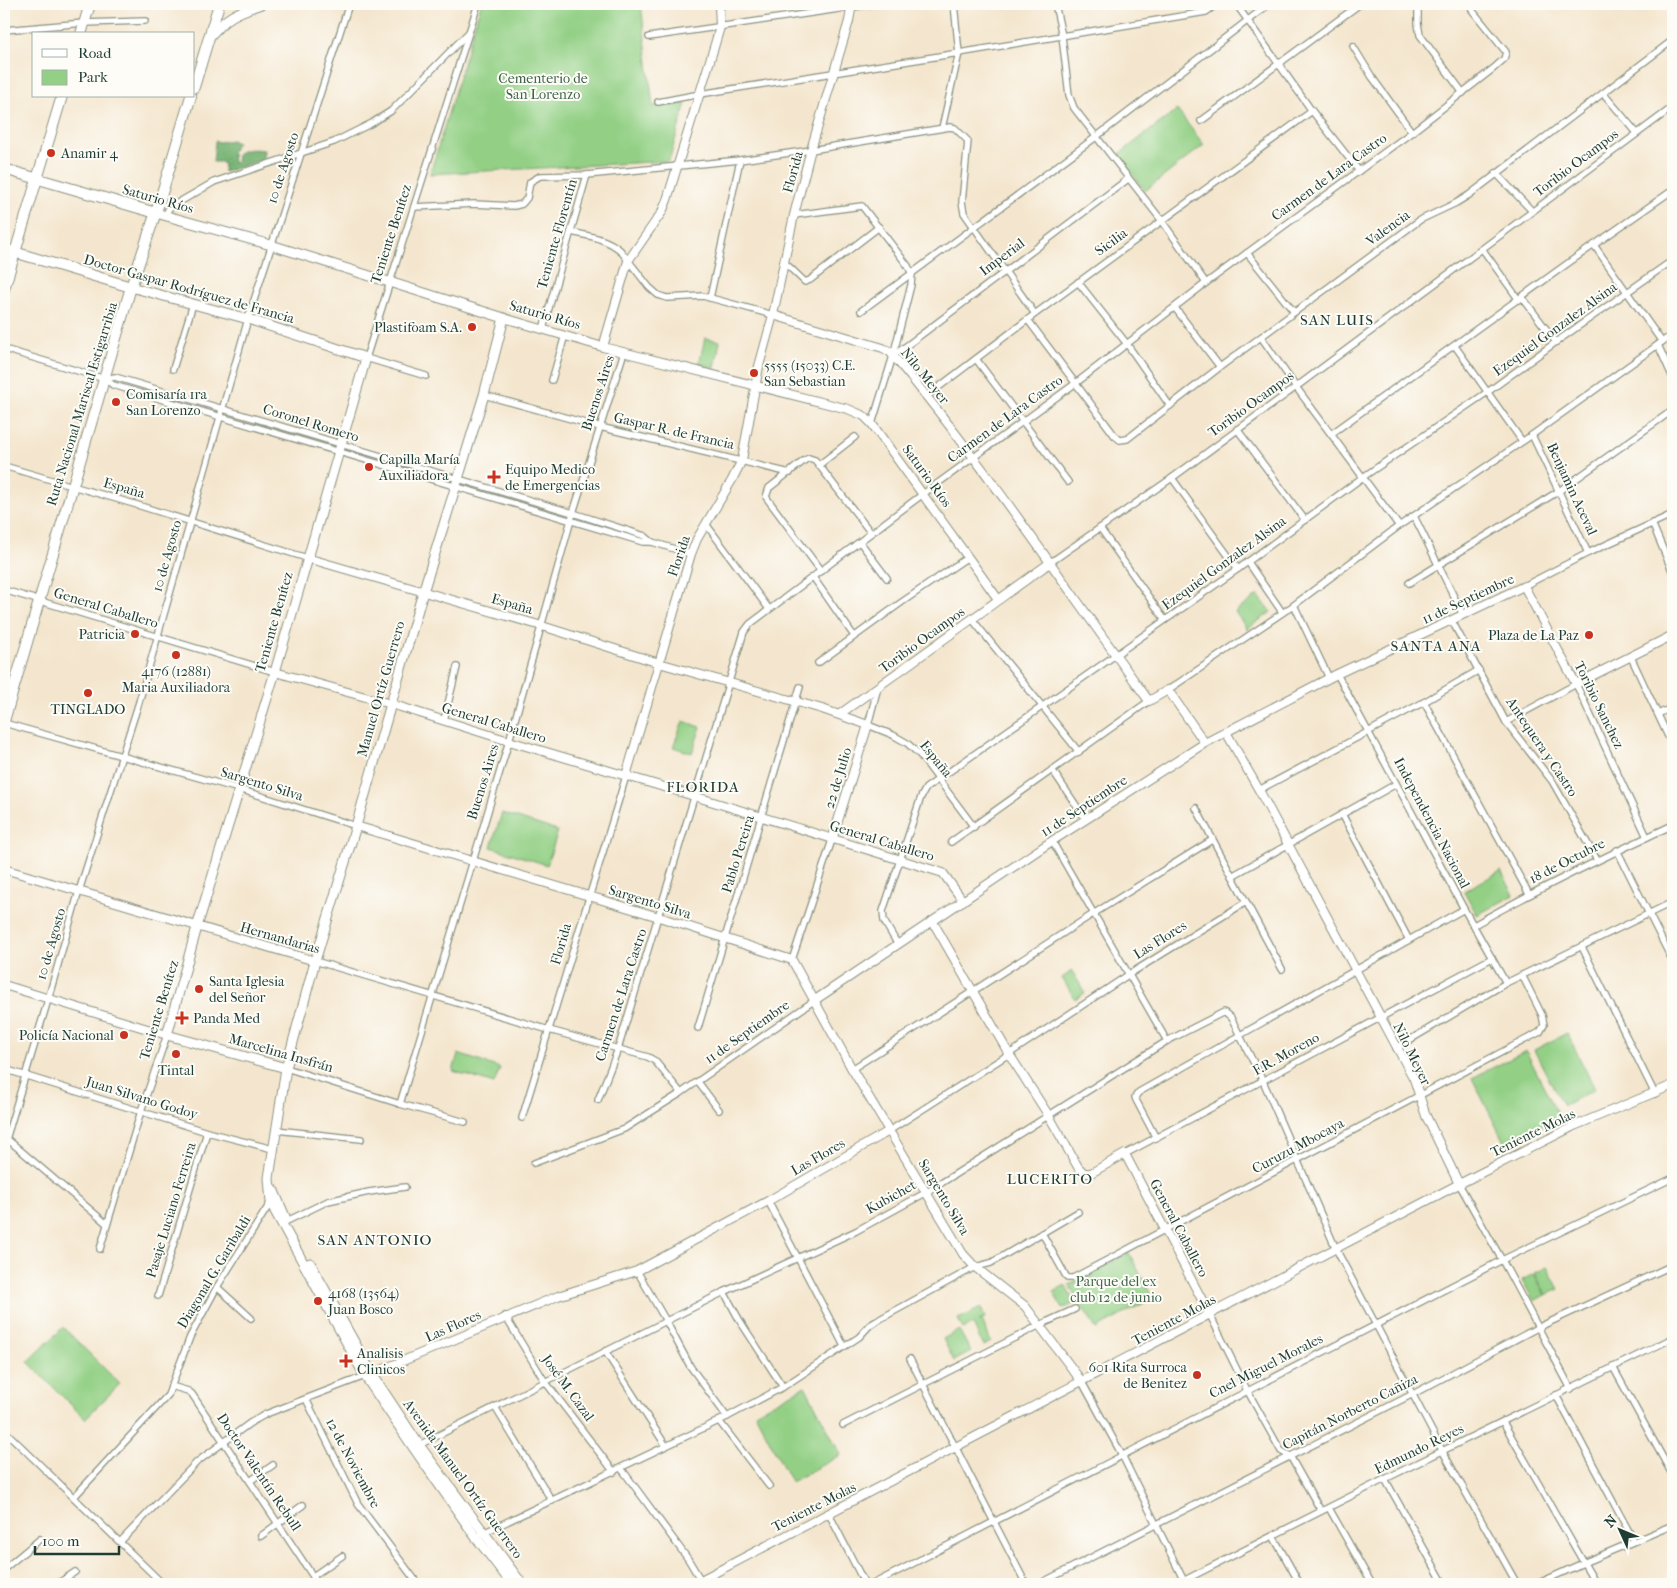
<svg xmlns="http://www.w3.org/2000/svg" width="1677" height="1588" viewBox="0 0 1677 1588" font-family="'IM FELL French Canon',serif">
	<rect width="100%" height="100%" fill="#fdfcf7"/>
	<filter id="ink" filterUnits="userSpaceOnUse"><feTurbulence type="fractalNoise" baseFrequency=".02" numOctaves="2"/><feDisplacementMap in="SourceGraphic" scale="10" xChannelSelector="R" yChannelSelector="G"/><feConvolveMatrix kernelMatrix="1 2 1 2 8 2 1 2 1" color-interpolation-filters="sRGB"/></filter>
	<filter id="wash" filterUnits="userSpaceOnUse"><feTurbulence type="fractalNoise" baseFrequency=".0096" numOctaves="4" result="noise"/><feDisplacementMap in="SourceGraphic" scale="20" xChannelSelector="R" yChannelSelector="G"/><feGaussianBlur stdDeviation="1.12" result="paint"/><feColorMatrix in="noise" values="0 0 0 0 0 0 0 0 0 0 0 0 0 0 0 0 0 1.4 0 .05"/><feComposite in="paint" operator="in"/></filter>
	<g filter="url(#wash)">
		<rect width="100%" height="100%" fill="#f4e6ce"/>
		<g fill="#93d085" stroke="#59865c">
			<path d="M481,4H641L653,106L686,103L669,161L430,174Z"/>
			<path d="M1177,110L1204,145L1145,191L1118,155Z"/>
			<path d="M705,338L720,341L715,368L699,364Z"/>
			<path d="M1258,595L1271,612L1247,629L1235,612Z"/>
			<path d="M683,721L701,727L692,753L673,747Z"/>
			<path d="M502,813L558,831L547,865L491,847Z"/>
			<path d="M1501,871L1514,895L1477,915L1464,891Z"/>
			<path d="M1072,971L1085,993L1075,999L1062,978Z"/>
			<path d="M1567,1033L1595,1089L1563,1106L1534,1050Z"/>
			<path d="M1526,1051L1559,1117L1505,1144L1472,1078Z"/>
			<path d="M458,1054L500,1068L494,1084L453,1071Z"/>
			<path d="M1129,1253L1153,1298L1096,1329L1069,1285Z"/>
			<path d="M1547,1267L1559,1289L1546,1295L1535,1273Z"/>
			<path d="M1534,1274L1545,1295L1534,1301L1522,1280Z"/>
			<path d="M1065,1285L1075,1303L1063,1309L1053,1292Z"/>
			<path d="M981,1308L985,1318L979,1321L982,1320L991,1342L983,1346L973,1324L963,1329L958,1319Z"/>
			<path d="M63,1327L120,1384L85,1419L28,1362Z"/>
			<path d="M959,1330L971,1352L954,1361L943,1339Z"/>
			<path d="M805,1386L841,1455L791,1482L755,1413Z"/>
		</g>
		<path fill="#76b272" stroke="#4a7853" d="M232,140L237,143L232,152L233,163L236,162L237,154C244,148 255,149 264,150L263,160L224,172L223,162H213L215,141L219,142Z"/>
	</g>
	<g filter="url(#ink)">
		<g fill="none" stroke-linecap="round" stroke-linejoin="round">
			<defs>
				<g id="street">
					<path d="M1055,4L1062,36L1069,95L1074,108L1162,221L1206,283"/>
					<path d="M1236,4L1312,111L1359,171"/>
					<path d="M1418,4V24L1420,35L1463,93"/>
					<path d="M4,30L84,23L145,21"/>
					<path d="M649,37L873,4"/>
					<path d="M1353,46L1372,77L1412,132"/>
					<path d="M1603,93L1637,133"/>
					<path d="M658,102L700,94L959,53L1206,12L1217,4"/>
					<path d="M1201,121L1360,4"/>
					<path d="M942,128L959,53L954,4"/>
					<path d="M1496,173L1532,211"/>
					<path d="M414,207L474,204L514,206L522,204L527,198L530,182L540,176L587,175L740,160L811,150L950,127L955,128L968,141L962,202L964,213L1035,314"/>
					<path d="M794,215L862,206L908,266L912,274L911,285L893,356L872,424"/>
					<path d="M165,216L169,208L214,182L334,142L372,123L391,111L409,93L469,32"/>
					<path d="M571,232C588,236 606,238 620,250L649,287L658,295L667,298L703,296L773,315"/>
					<path d="M1594,245L1662,342"/>
					<path d="M1483,250L1519,300"/>
					<path d="M1247,253L1294,312"/>
					<path d="M784,262L805,282L810,280L879,227"/>
					<path d="M1078,282L1127,344L1170,406"/>
					<path d="M1522,297L1556,342"/>
					<path d="M710,298L740,160"/>
					<path d="M1175,308L1220,367"/>
					<path d="M861,311L1096,137L1269,4"/>
					<path d="M1028,320L1115,436L1120,440L1127,439L1220,367L1420,220L1456,203L1469,195L1673,40"/>
					<path d="M543,329L587,175"/>
					<path d="M1261,337L1296,387L1399,526"/>
					<path d="M1658,345L1673,378"/>
					<path d="M1455,346L1522,441"/>
					<path d="M4,349L105,379L113,385L643,542H652L691,554"/>
					<path d="M893,356L1128,179"/>
					<path d="M976,359L1068,482"/>
					<path d="M173,369L193,304"/>
					<path d="M426,376L366,358L478,4"/>
					<path d="M105,379L115,377L573,513L645,536L652,542"/>
					<path d="M552,380L565,335"/>
					<path d="M484,395L600,427L790,473"/>
					<path d="M927,396L1035,314L1312,111"/>
					<path d="M1237,429L1305,520"/>
					<path d="M1331,434L1571,261L1673,190"/>
					<path d="M1532,435L1588,553"/>
					<path d="M819,465L855,437"/>
					<path d="M4,466L134,504L307,558"/>
					<path d="M1172,478L1238,569"/>
					<path d="M1414,516L1463,615"/>
					<path d="M1652,523L1673,573"/>
					<path d="M706,524L769,609"/>
					<path d="M1100,528L1165,620"/>
					<path d="M860,542L887,578"/>
					<path d="M1051,562L1172,478L1296,387L1673,107"/>
					<path d="M1248,562L1282,612"/>
					<path d="M821,571L766,497L769,488L805,460L809,458L815,460L871,533"/>
					<path d="M813,577L854,636"/>
					<path d="M1409,583L1559,491L1673,410"/>
					<path d="M1524,586L1588,553L1673,514"/>
					<path d="M4,590L275,672"/>
					<path d="M1294,605L1329,678"/>
					<path d="M972,619L1079,752"/>
					<path d="M1452,621L1506,722L1552,781L1597,860"/>
					<path d="M1631,657L1673,747"/>
					<path d="M818,663L902,602L968,557"/>
					<path d="M1337,674L1464,909L1506,983"/>
					<path d="M878,687L868,725L893,735L907,743L921,756L974,827"/>
					<path d="M1168,690L1294,605L1399,526L1532,435L1673,334"/>
					<path d="M1424,702L1529,894"/>
					<path d="M1658,714L1673,707"/>
					<path d="M444,720L457,667"/>
					<path d="M1506,722L1576,684L1647,837"/>
					<path d="M4,723L239,789L356,826"/>
					<path d="M1053,771L1086,820"/>
					<path d="M1259,790L1424,702L1479,670"/>
					<path d="M1196,808L1282,969"/>
					<path d="M1342,814L1409,940"/>
					<path d="M1052,841L1167,1041"/>
					<path d="M951,842L1149,701"/>
					<path d="M1617,850L1673,962"/>
					<path d="M1232,876L1396,784"/>
					<path d="M1474,925C1539,888 1606,856 1673,825"/>
					<path d="M898,945L884,921L883,911L921,797L926,788L1238,569L1363,477L1489,391L1556,342L1673,260"/>
					<path d="M1582,947L1655,1094"/>
					<path d="M792,960L832,840"/>
					<path d="M315,961L549,1030L648,1057L655,1061L681,1093"/>
					<path d="M698,1028L800,687"/>
					<path d="M1396,1048L1506,983L1673,902"/>
					<path d="M286,1068L400,1104L465,1122"/>
					<path d="M4,1069L207,1132L273,1149"/>
					<path d="M852,1069L1093,914L1212,840"/>
					<path d="M698,1082L719,1110"/>
					<path d="M598,1100L618,1049L744,632L750,624L923,494L1076,383L1206,283L1412,132L1494,68L1504,59L1506,52L1472,10"/>
					<path d="M400,1104L509,741L573,513L624,352"/>
					<path d="M522,1118L626,776"/>
					<path d="M276,1130L361,1139"/>
					<path d="M889,1131L1009,1054L1128,975L1246,902"/>
					<path d="M6,1138L107,1224"/>
					<path d="M1156,1138L1136,1100L1135,1097L1139,1092L1464,909"/>
					<path d="M4,1146L45,1010L79,891L139,702L248,319L349,4"/>
					<path d="M1125,1154L1492,958"/>
					<path d="M534,1163L624,1129L681,1093L815,1000"/>
					<path d="M1459,1184L1502,1260L1571,1389"/>
					<path d="M768,1201L844,1346"/>
					<path d="M287,1221L328,1201L369,1192L405,1187"/>
					<path d="M1042,1233L1067,1278H1073L1540,1032L1544,1025L1542,1015L1522,975"/>
					<path d="M100,1249L141,1111L167,1035"/>
					<path d="M637,1271L666,1321L690,1366L727,1417"/>
					<path d="M217,1287L251,1318"/>
					<path d="M724,1292L740,1321L783,1387"/>
					<path d="M158,1296L207,1132"/>
					<path d="M1210,1315L1247,1390L1281,1451L1290,1456L1321,1511"/>
					<path d="M505,1316L544,1380L614,1472"/>
					<path d="M605,1351L666,1446"/>
					<path d="M910,1359L1026,1584"/>
					<path d="M1613,1367L1673,1476"/>
					<path d="M1082,1382L1122,1455L1184,1581"/>
					<path d="M171,1386L188,1391L192,1394L318,1584"/>
					<path d="M1556,1395L1634,1541"/>
					<path d="M306,1399L358,1504L418,1584"/>
					<path d="M495,1407L552,1501"/>
					<path d="M719,1421L769,1486"/>
					<path d="M1503,1422L1596,1584"/>
					<path d="M843,1425L1040,1325L1075,1309"/>
					<path d="M4,1430L163,1584"/>
					<path d="M417,1446L724,1292L856,1231L927,1192L1167,1041L1224,1012L1231,1018L1263,1081L1336,1249L1443,1452L1517,1584"/>
					<path d="M621,1468L688,1559L703,1584"/>
					<path d="M1385,1479L1444,1584"/>
					<path d="M250,1481L273,1465"/>
					<path d="M74,1497L168,1395L190,1337L217,1287L271,1202"/>
					<path d="M1329,1508L1372,1584"/>
					<path d="M829,1514L865,1584"/>
					<path d="M481,1534L727,1417L783,1387L859,1337L870,1325L880,1319L975,1267L991,1263L1078,1212"/>
					<path d="M261,1536L303,1505"/>
					<path d="M1273,1536L1300,1584"/>
					<path d="M120,1542L197,1462L250,1423L266,1414L365,1376"/>
					<path d="M4,1569L40,1539"/>
					<path d="M313,1576L342,1556"/>
					<path d="M57,1584L75,1572"/>
					<path d="M873,1584L1502,1260L1673,1178"/>
					<path d="M1039,1584L1413,1394L1537,1328L1673,1265"/>
					<path d="M1177,1584L1385,1479L1673,1338"/>
					<path d="M1537,1584L1583,1563L1673,1525"/>
				</g>
				<g id="secondary">
					<path d="M773,315L883,348L890,352C984,463 1064,585 1149,701L1168,690L1205,743"/>
					<path d="M504,318L603,347L848,409L864,416L872,424L998,599"/>
					<path d="M603,347L628,261L662,212L667,200L715,44L720,27L719,4"/>
					<path d="M307,558L542,626L659,663L822,709L868,725L832,840"/>
					<path d="M275,672L391,704L509,741L694,796L943,873L963,901"/>
					<path d="M840,714L1051,562"/>
					<path d="M1226,732L1259,790L1414,1079L1426,1116L1459,1184"/>
					<path d="M626,776L691,554L697,539L732,480L742,460L759,366L773,315L794,215L810,153L849,21L852,4"/>
					<path d="M356,826L659,917L792,960L852,1069L963,1254L975,1267L1025,1306L1082,1382"/>
					<path d="M4,869L315,961"/>
					<path d="M933,922L1009,1054L1049,1116L1078,1167L1084,1173H1091L1125,1154L1210,1315"/>
					<path d="M4,985L167,1035"/>
					<path d="M815,1000L1052,841L1205,743L1337,674L1524,586L1576,684L1673,635"/>
					<path d="M367,1376L558,1296L637,1271L768,1201L889,1131"/>
					<path d="M689,1584L701,1580L1459,1184L1574,1126L1673,1085"/>
				</g>
				<g id="primary">
					<path d="M210,36C228,16 235,13 261,4"/>
					<path d="M156,213L271,245L504,318L484,395L423,592L356,826L315,961L286,1068L269,1178L271,1202L275,1211L365,1376L413,1447L475,1536L512,1584"/>
					<path d="M131,287L248,319L366,358L275,672L197,927L167,1035L286,1068"/>
					<path d="M273,1189L286,1219"/>
					<path d="M310,1263L372,1374L419,1445L522,1584"/>
				</g>
				<g id="highway">
					<path d="M81,34L90,4"/>
					<path d="M194,87L219,4"/>
					<path d="M4,169L156,213"/>
					<path d="M4,249L131,287"/>
					<path d="M4,289L62,96"/>
					<path d="M4,721L131,287L159,203L191,96"/>
				</g>
			</defs>
			<use href="#street" stroke="#8a9281" stroke-width="8"/>
			<use href="#secondary" stroke="#8a9281" stroke-width="10"/>
			<use href="#primary" stroke="#8a9281" stroke-width="11"/>
			<use href="#highway" stroke="#8a9281" stroke-width="12"/>
			<use href="#street" stroke="#fff" stroke-width="5.5"/>
			<use href="#secondary" stroke="#fff" stroke-width="8"/>
			<use href="#primary" stroke="#fff" stroke-width="9"/>
			<use href="#highway" stroke="#fff" stroke-width="10"/>
		</g>
	</g>
	<g fill="#c8321e" stroke="#fdfcf7" stroke-width="2">
		<circle cx="51" cy="153" r="5"/>
		<circle cx="472" cy="327" r="5"/>
		<circle cx="754" cy="373" r="5"/>
		<circle cx="116" cy="402" r="5"/>
		<circle cx="369" cy="467" r="5"/>
		<path d="M491.5 469.5h5v5h5v5h-5v5h-5v-5h-5v-5h5z"/>
		<circle cx="135" cy="634" r="5"/>
		<circle cx="1589" cy="635" r="5"/>
		<circle cx="176" cy="655" r="5"/>
		<circle cx="88" cy="693" r="5"/>
		<circle cx="199" cy="989" r="5"/>
		<path d="M179.5 1010.5h5v5h5v5h-5v5h-5v-5h-5v-5h5z"/>
		<circle cx="124" cy="1035" r="5"/>
		<circle cx="176" cy="1054" r="5"/>
		<circle cx="318" cy="1301" r="5"/>
		<path d="M343.5 1353.5h5v5h5v5h-5v5h-5v-5h-5v-5h5z"/>
		<circle cx="1197" cy="1375" r="5"/>
	</g>
	<g text-anchor="middle" dominant-baseline="central" stroke-width="4" stroke-linejoin="round" paint-order="stroke">
		<g font-size="14" fill="#3c6248" stroke="#fdfcf7">
			<text x="543" y="78">Cementerio de<tspan x="543" dy="16">San Lorenzo</tspan></text>
			<text x="1116" y="1281">Parque del ex<tspan x="1116" dy="16">club 12 de junio</tspan></text>
		</g>
		<g font-size="14" fill="#1f3d34" stroke="#fdfcf7" text-anchor="start">
			<text x="61" y="153">Anamir 4</text>
			<text x="462" y="327" text-anchor="end">Plastifoam S.A.</text>
			<text x="764" y="365">5555 (15033) C.E.<tspan x="764" dy="16">San Sebastian</tspan></text>
			<text x="126" y="394">Comisaría 1ra<tspan x="126" dy="16">San Lorenzo</tspan></text>
			<text x="379" y="459">Capilla María<tspan x="379" dy="16">Auxiliadora</tspan></text>
			<text x="505" y="469">Equipo Medico<tspan x="505" dy="16">de Emergencias</tspan></text>
			<text x="125" y="634" text-anchor="end">Patricia</text>
			<text x="1579" y="635" text-anchor="end">Plaza de La Paz</text>
			<text x="176" y="671" text-anchor="middle">4176 (12881)<tspan x="176" dy="16">Maria Auxiliadora</tspan></text>
			<text x="88" y="709" text-anchor="middle">TINGLADO</text>
			<text x="209" y="981">Santa Iglesia<tspan x="209" dy="16">del Señor</tspan></text>
			<text x="193" y="1018">Panda Med</text>
			<text x="114" y="1035" text-anchor="end">Policía Nacional</text>
			<text x="176" y="1070" text-anchor="middle">Tintal</text>
			<text x="328" y="1293">4168 (13564)<tspan x="328" dy="16">Juan Bosco</tspan></text>
			<text x="357" y="1353">Analisis<tspan x="357" dy="16">Clinicos</tspan></text>
			<text x="1187" y="1367" text-anchor="end">601 Rita Surroca<tspan x="1187" dy="16">de Benitez</tspan></text>
		</g>
		<g font-size="14" fill="#1f3d34" stroke="#fdfcf7">
			<text transform="translate(1576 163) rotate(-37)">Toribio Ocampos</text>
			<text transform="translate(283 168) rotate(-72)">10 de Agosto</text>
			<text transform="translate(793 172) rotate(-75)">Florida</text>
			<text transform="translate(1329 177) rotate(-36)">Carmen de Lara Castro</text>
			<text transform="translate(158 199) rotate(16)">Saturio Ríos</text>
			<text transform="translate(1388 228) rotate(-36)">Valencia</text>
			<text transform="translate(391 234) rotate(-72)">Teniente Benítez</text>
			<text transform="translate(557 234) rotate(-74)">Teniente Florentín</text>
			<text transform="translate(1111 242) rotate(-36)">Sicilia</text>
			<text transform="translate(1002 257) rotate(-37)">Imperial</text>
			<text transform="translate(189 289) rotate(16)">Doctor Gaspar Rodríguez de Francia</text>
			<text transform="translate(545 315) rotate(16)">Saturio Ríos</text>
			<text transform="translate(1555 329) rotate(-36)">Ezequiel Gonzalez Alsina</text>
			<text transform="translate(925 376) rotate(51)">Nilo Meyer</text>
			<text transform="translate(598 393) rotate(-72)">Buenos Aires</text>
			<text transform="translate(82 404) rotate(-73)">Ruta Nacional Mariscal Estigarribia</text>
			<text transform="translate(1251 404) rotate(-36)">Toribio Ocampos</text>
			<text transform="translate(1005 419) rotate(-36)">Carmen de Lara Castro</text>
			<text transform="translate(311 423) rotate(17)">Coronel Romero</text>
			<text transform="translate(674 431) rotate(13)">Gaspar R. de Francia</text>
			<text transform="translate(927 476) rotate(54)">Saturio Ríos</text>
			<text transform="translate(124 488) rotate(16)">España</text>
			<text transform="translate(1572 489) rotate(65)">Benjamin Aceval</text>
			<text transform="translate(167 556) rotate(-74)">10 de Agosto</text>
			<text transform="translate(679 556) rotate(-71)">Florida</text>
			<text transform="translate(1224 563) rotate(-36)">Ezequiel Gonzalez Alsina</text>
			<text transform="translate(1468 599) rotate(-25)">11 de Septiembre</text>
			<text transform="translate(512 604) rotate(16)">España</text>
			<text transform="translate(106 608) rotate(17)">General Caballero</text>
			<text transform="translate(274 622) rotate(-74)">Teniente Benítez</text>
			<text transform="translate(922 640) rotate(-36)">Toribio Ocampos</text>
			<text transform="translate(381 689) rotate(-74)">Manuel Ortíz Guerrero</text>
			<text transform="translate(1599 705) rotate(64)">Toribio Sanchez</text>
			<text transform="translate(494 723) rotate(17)">General Caballero</text>
			<text transform="translate(1542 747) rotate(56)">Antequera y Castro</text>
			<text transform="translate(936 759) rotate(51)">España</text>
			<text transform="translate(838 778) rotate(-73)">22 de Julio</text>
			<text transform="translate(483 782) rotate(-73)">Buenos Aires</text>
			<text transform="translate(262 784) rotate(17)">Sargento Silva</text>
			<text transform="translate(1084 806) rotate(-33)">11 de Septiembre</text>
			<text transform="translate(1432 823) rotate(62)">Independencia Nacional</text>
			<text transform="translate(882 841) rotate(17)">General Caballero</text>
			<text transform="translate(738 854) rotate(-73)">Pablo Pereira</text>
			<text transform="translate(1567 861) rotate(-27)">18 de Octubre</text>
			<text transform="translate(650 902) rotate(17)">Sargento Silva</text>
			<text transform="translate(280 938) rotate(16)">Hernandarias</text>
			<text transform="translate(1160 940) rotate(-32)">Las Flores</text>
			<text transform="translate(51 944) rotate(-74)">10 de Agosto</text>
			<text transform="translate(561 944) rotate(-74)">Florida</text>
			<text transform="translate(621 995) rotate(-72)">Carmen de Lara Castro</text>
			<text transform="translate(159 1010) rotate(-73)">Teniente Benítez</text>
			<text transform="translate(747 1032) rotate(-35)">11 de Septiembre</text>
			<text transform="translate(281 1053) rotate(16)">Marcelina Insfrán</text>
			<text transform="translate(1286 1054) rotate(-29)">F.R. Moreno</text>
			<text transform="translate(1412 1054) rotate(64)">Nilo Meyer</text>
			<text transform="translate(142 1098) rotate(17)">Juan Silvano Godoy</text>
			<text transform="translate(1533 1133) rotate(-26)">Teniente Molas</text>
			<text transform="translate(1298 1146) rotate(-28)">Curuzu Mbocaya</text>
			<text transform="translate(818 1157) rotate(-30)">Las Flores</text>
			<text transform="translate(891 1197) rotate(-29)">Kubichet</text>
			<text transform="translate(944 1197) rotate(59)">Sargento Silva</text>
			<text transform="translate(171 1210) rotate(-73)">Pasaje Luciano Ferreira</text>
			<text transform="translate(1179 1228) rotate(62)">General Caballero</text>
			<text transform="translate(214 1272) rotate(-59)">Diagonal G. Garibaldi</text>
			<text transform="translate(1174 1320) rotate(-28)">Teniente Molas</text>
			<text transform="translate(453 1326) rotate(-24)">Las Flores</text>
			<text transform="translate(1266 1366) rotate(-27)">Cnel Miguel Morales</text>
			<text transform="translate(568 1388) rotate(54)">José M. Cazal</text>
			<text transform="translate(1350 1412) rotate(-27)">Capitán Norberto Cañiza</text>
			<text transform="translate(1419 1449) rotate(-26)">Edmundo Reyes</text>
			<text transform="translate(353 1463) rotate(62)">12 de Noviembre</text>
			<text transform="translate(259 1472) rotate(56)">Doctor Valentín Rebull</text>
			<text transform="translate(463 1479) rotate(54)">Avenida Manuel Ortíz Guerrero</text>
			<text transform="translate(814 1507) rotate(-27)">Teniente Molas</text>
		</g>
		<g font-size="15" letter-spacing="1" fill="#1f3d34" stroke="#fdfcf7">
			<text x="1337" y="320">SAN LUIS</text>
			<text x="1436" y="646">SANTA ANA</text>
			<text x="703" y="787">FLORIDA</text>
			<text x="1050" y="1179">LUCERITO</text>
			<text x="375" y="1240">SAN ANTONIO</text>
		</g>
	</g>
	<rect width="1677" height="1588" fill="none" stroke="#fdfcf7" stroke-width="20"/>
	<rect x="32" y="32" width="162" height="65" fill="#fdfcf7" stroke="#a4b0a9"/>
	<rect x="42" y="49" width="25" height="8" fill="#ffffff" stroke="#a4b0a9"/>
	<text x="78" y="58" font-size="15" fill="#1f3d34">Road</text>
	<rect x="42" y="70" width="25" height="15" fill="#93d085" stroke="#a4b0a9"/>
	<text x="78" y="82" font-size="15" fill="#1f3d34">Park</text>
	<g transform="translate(1620 1530) rotate(314)" stroke="#fdfcf7" stroke-width="4" paint-order="stroke">
	<path d="M0-4L9 19L0 12L-9 19Z" fill="#1f3d34"/>
	<text y="-8" font-size="14" font-weight="bold" text-anchor="middle" fill="#1f3d34">N</text>
	</g>
	<path d="M35 1546v8h84v-8" fill="none" stroke="#1f3d34" stroke-width="2.5"/>
	<text x="42" y="1546" font-size="15" fill="#1f3d34" stroke="#fdfcf7" stroke-width="4" paint-order="stroke">100 m</text>
</svg>
